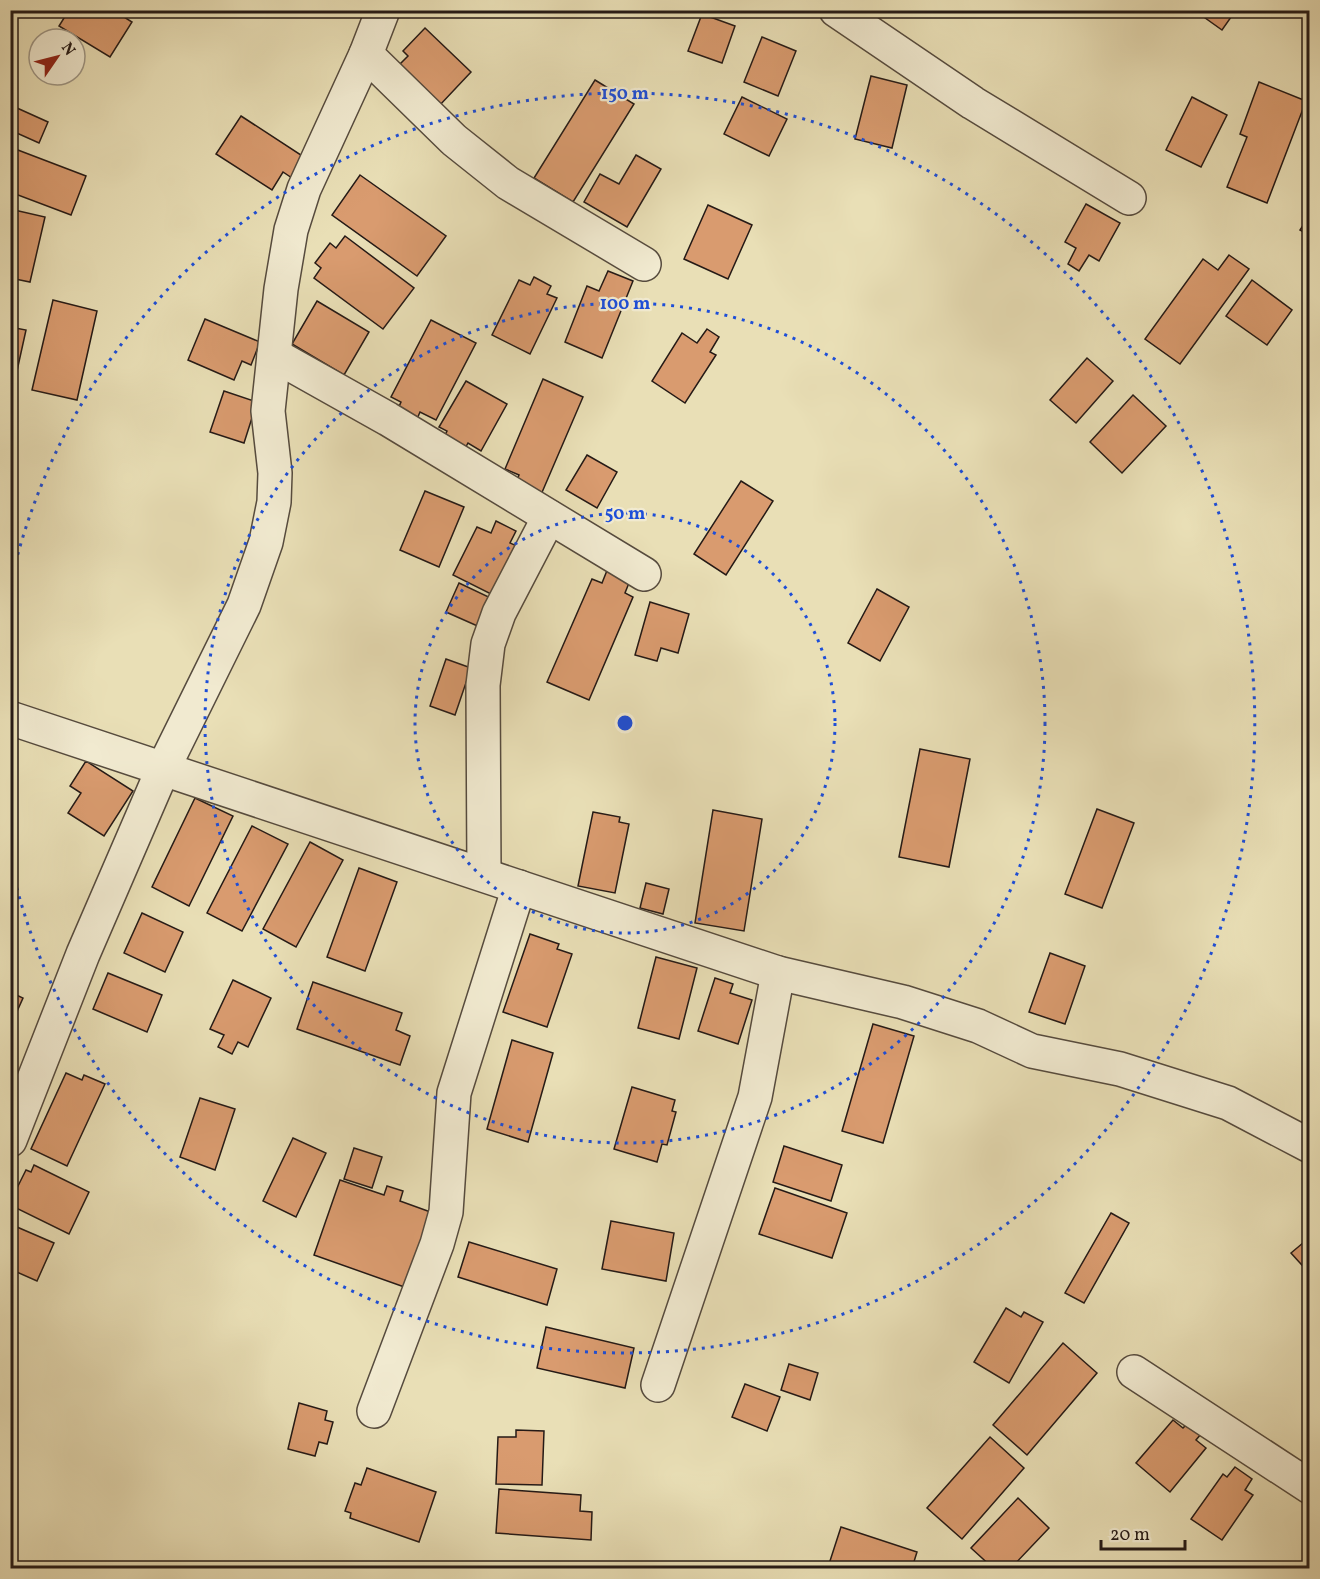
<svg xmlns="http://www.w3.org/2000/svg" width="1320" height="1579" viewBox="0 0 1320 1579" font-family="Vollkorn,serif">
	<rect width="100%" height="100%" fill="#e9dfb6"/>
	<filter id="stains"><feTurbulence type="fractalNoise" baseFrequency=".00333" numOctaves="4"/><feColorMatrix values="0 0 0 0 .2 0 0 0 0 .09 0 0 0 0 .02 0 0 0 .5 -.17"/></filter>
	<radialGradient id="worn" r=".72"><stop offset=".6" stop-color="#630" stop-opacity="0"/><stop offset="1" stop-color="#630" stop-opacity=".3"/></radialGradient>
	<g fill="#d99b6f" stroke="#251a16" stroke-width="1.5">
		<path d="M69,10H113L132,22L110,57L59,26Z"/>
		<path d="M1194,10H1236L1222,30Z"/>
		<path d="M702,14L735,26L722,63L688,51Z"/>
		<path d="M425,28L471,72L439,106L397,67L408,56L403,51Z"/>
		<path d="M762,37L796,51L778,96L744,82Z"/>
		<path d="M871,76L907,85L892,148L855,139Z"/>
		<path d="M595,80L634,104L573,202L534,178Z"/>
		<path d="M1259,82L1306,101L1267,203L1227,187L1247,137L1240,134Z"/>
		<path d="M742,97L787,119L769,156L724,134Z"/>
		<path d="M1192,97L1227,115L1201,167L1166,150Z"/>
		<path d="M17,108L48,122L39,143L10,130V122Z"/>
		<path d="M241,116L304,157L292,178L283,172L272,190L216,154Z"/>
		<path d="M10,147L86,176L71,215L10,192Z"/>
		<path d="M636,155L661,169L627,227L584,202L600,174L619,184Z"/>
		<path d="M360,175L446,236L417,276L332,215Z"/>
		<path d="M1086,204L1120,223L1099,261L1089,255L1079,271L1068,264L1076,248L1065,242Z"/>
		<path d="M708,205L752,225L728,279L684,259Z"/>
		<path d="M10,209L45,217L30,282L10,278Z"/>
		<path d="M1310,215V236L1300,230Z"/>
		<path d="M345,236L414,288L383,329L314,278L321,268L315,263L330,243L336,248Z"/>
		<path d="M1229,255L1249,269L1180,364L1145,339L1203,259L1218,270Z"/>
		<path d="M608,271L633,281L602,358L565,342L587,286L599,291Z"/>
		<path d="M534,277L551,286L547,294L557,298L530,354L492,335L519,280L530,285Z"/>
		<path d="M1252,280L1292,310L1267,345L1226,316Z"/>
		<path d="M53,300L97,311L77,400L32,390Z"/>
		<path d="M317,301L369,332L344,375L292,344Z"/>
		<path d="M205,319L260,342L251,365L242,361L234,380L188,360Z"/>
		<path d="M431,320L476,343L436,420L420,412L417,419L398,409L401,402L391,397Z"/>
		<path d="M10,327L26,330L13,389L10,388Z"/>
		<path d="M707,329L719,337L710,352L716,355L685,403L652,381L682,333L697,343Z"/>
		<path d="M1087,358L1113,381L1076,423L1050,400Z"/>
		<path d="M543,379L583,397L540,497L515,486L519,475L505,469Z"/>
		<path d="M466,381L507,404L481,451L468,443L462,454L442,442L447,431L439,427Z"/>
		<path d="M224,391L257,402L244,443L210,432Z"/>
		<path d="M1133,395L1166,426L1122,473L1090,442Z"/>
		<path d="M587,455L617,472L597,508L566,490Z"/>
		<path d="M741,481L773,501L726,575L694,554Z"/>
		<path d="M425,491L464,507L439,567L400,550Z"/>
		<path d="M496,521L516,531L510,543L519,547L495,596L453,575L477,527L491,533Z"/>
		<path d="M608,568L631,578L625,593L633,597L589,700L547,682L592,579L602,583Z"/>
		<path d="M459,583L495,600L482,628L446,612Z"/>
		<path d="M877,589L909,607L880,661L848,643Z"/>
		<path d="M650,602L689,614L678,653L661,648L657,661L635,655Z"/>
		<path d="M446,659L471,668L455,715L430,706Z"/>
		<path d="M920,749L970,759L949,867L899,857Z"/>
		<path d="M86,761L133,791L104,836L68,813L81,793L70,786Z"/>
		<path d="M195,798L233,816L189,906L152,887Z"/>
		<path d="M1097,809L1134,823L1102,908L1065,894Z"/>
		<path d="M713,810L762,819L744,931L695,923Z"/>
		<path d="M593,812L620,817L619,822L629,824L615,893L578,886Z"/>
		<path d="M252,826L288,844L242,931L207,913Z"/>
		<path d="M310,842L343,860L296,947L263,929Z"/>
		<path d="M359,868L397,882L365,971L327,957Z"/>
		<path d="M646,883L669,889L663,914L640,908Z"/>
		<path d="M142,913L183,932L165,972L124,953Z"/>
		<path d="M530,934L559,944L557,949L572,954L547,1027L503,1012Z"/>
		<path d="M1050,953L1085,966L1065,1024L1029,1012Z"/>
		<path d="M656,957L697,968L679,1039L638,1028Z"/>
		<path d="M108,973L162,995L147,1032L93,1009Z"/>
		<path d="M715,978L733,984L730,993L752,1000L738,1044L698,1031Z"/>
		<path d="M233,980L271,998L248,1047L238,1042L232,1054L218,1047L224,1035L210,1029Z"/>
		<path d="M313,982L402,1013L396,1030L410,1036L400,1065L297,1029Z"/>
		<path d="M10,992L23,998L10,1027Z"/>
		<path d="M873,1024L914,1036L883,1143L842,1131Z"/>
		<path d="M512,1040L553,1053L528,1142L487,1129Z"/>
		<path d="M66,1073L82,1080L84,1075L105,1084L67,1166L31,1149Z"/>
		<path d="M632,1087L675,1100L672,1111L676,1112L667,1145L662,1144L657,1162L614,1149Z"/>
		<path d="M200,1098L235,1109L215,1170L180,1157Z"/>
		<path d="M293,1138L326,1153L296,1217L263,1201Z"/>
		<path d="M784,1146L842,1165L831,1201L773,1182Z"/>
		<path d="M354,1148L382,1157L372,1188L344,1179Z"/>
		<path d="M34,1165L89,1192L69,1234L14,1207L17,1200L12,1198L26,1170L31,1172Z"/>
		<path d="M340,1180L384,1195L387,1186L403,1191L400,1201L436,1214L410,1289L314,1255Z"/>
		<path d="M775,1188L847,1213L832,1258L759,1234Z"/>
		<path d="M1111,1213L1129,1223L1084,1303L1065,1293Z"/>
		<path d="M611,1221L674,1233L666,1281L602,1269Z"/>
		<path d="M10,1224L54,1243L37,1281L10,1269Z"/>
		<path d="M1310,1237V1274L1291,1253Z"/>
		<path d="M469,1242L557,1269L547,1305L458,1277Z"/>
		<path d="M1006,1308L1021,1317L1024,1312L1043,1322L1009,1383L974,1362Z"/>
		<path d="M546,1327L634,1348L625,1388L537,1368Z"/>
		<path d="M1063,1343L1097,1373L1027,1455L993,1425Z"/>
		<path d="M789,1364L818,1373L810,1400L781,1390Z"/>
		<path d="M745,1384L780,1397L767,1431L732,1417Z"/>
		<path d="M299,1403L327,1411L325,1420L333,1422L327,1444L319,1442L315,1456L288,1449Z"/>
		<path d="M1173,1420L1183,1428L1188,1423L1201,1434L1196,1440L1206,1448L1170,1492L1136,1463Z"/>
		<path d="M516,1430L544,1431L542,1485L496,1484L498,1437H516Z"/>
		<path d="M990,1437L1024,1468L962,1539L927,1508Z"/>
		<path d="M1235,1467L1252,1479L1245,1490L1253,1495L1222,1540L1191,1519L1223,1474L1227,1477Z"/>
		<path d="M367,1468L436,1492L419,1542L350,1518L351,1513L345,1511L355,1483L361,1485Z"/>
		<path d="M499,1489L581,1495L580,1511L592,1512L591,1540L496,1533Z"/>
		<path d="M1018,1498L1049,1528L1011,1568H993L971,1548Z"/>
		<path d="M841,1527L917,1552L912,1568H842L829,1564Z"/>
	</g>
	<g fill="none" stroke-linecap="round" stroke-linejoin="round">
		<defs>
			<g id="minor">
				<path d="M836,10L973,103L1129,198"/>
				<path d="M366,54L454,140L508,183L644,264"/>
				<path d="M274,355L388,419L644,574"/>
				<path d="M10,718L778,973L903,1002L978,1026L1032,1051L1120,1069L1228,1103L1310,1146"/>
				<path d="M484,874L483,685L488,644L499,613L549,517"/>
				<path d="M10,1140L83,954L163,769L244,605L266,542L274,502L275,473L268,411L281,289L291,230L304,189L366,54L383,10"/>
				<path d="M1134,1372L1310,1487"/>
				<path d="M658,1385L755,1097L778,973"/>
				<path d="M374,1411L437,1244L446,1212L454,1093L519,887"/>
			</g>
		</defs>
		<use href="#minor" stroke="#564b3e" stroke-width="36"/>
		<use href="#minor" stroke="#f1ead0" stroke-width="33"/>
	</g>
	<g fill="none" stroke="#1d4ed8" stroke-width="3" stroke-dasharray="3 6">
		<circle cx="625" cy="723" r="210"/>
		<circle cx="625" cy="723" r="420"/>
		<path d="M11 581A630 630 0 1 1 11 865"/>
	</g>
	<circle cx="625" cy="723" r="9" fill="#1d4ed8" stroke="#f1ead0" stroke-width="3"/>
	<g font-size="18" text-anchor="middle" font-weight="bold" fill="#1d4ed8" stroke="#f1ead0" stroke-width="4.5" stroke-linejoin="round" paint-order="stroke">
		<text x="625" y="99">150 m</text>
		<text x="625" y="309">100 m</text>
		<text x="625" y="519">50 m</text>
	</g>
	<rect width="1320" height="1579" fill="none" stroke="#e9dfb6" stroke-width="36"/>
	<rect x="12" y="12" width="1296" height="1555" fill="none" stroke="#251a16" stroke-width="3"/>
	<rect x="18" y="18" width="1284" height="1543" fill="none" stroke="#251a16" stroke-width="1.5"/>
	<g transform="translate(57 57) rotate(55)"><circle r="28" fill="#f1ead0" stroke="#9f9786" stroke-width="1.5"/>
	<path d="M0-4.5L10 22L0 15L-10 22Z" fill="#8f2418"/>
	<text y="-9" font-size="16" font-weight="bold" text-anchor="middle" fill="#251a16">N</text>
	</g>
	<path d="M1101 1540v9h84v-9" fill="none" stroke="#251a16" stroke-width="3"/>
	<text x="1110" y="1540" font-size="18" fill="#251a16" stroke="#f1ead0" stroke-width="4.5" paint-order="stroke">20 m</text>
	<rect width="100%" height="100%" filter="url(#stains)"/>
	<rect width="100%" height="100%" fill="url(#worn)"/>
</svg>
